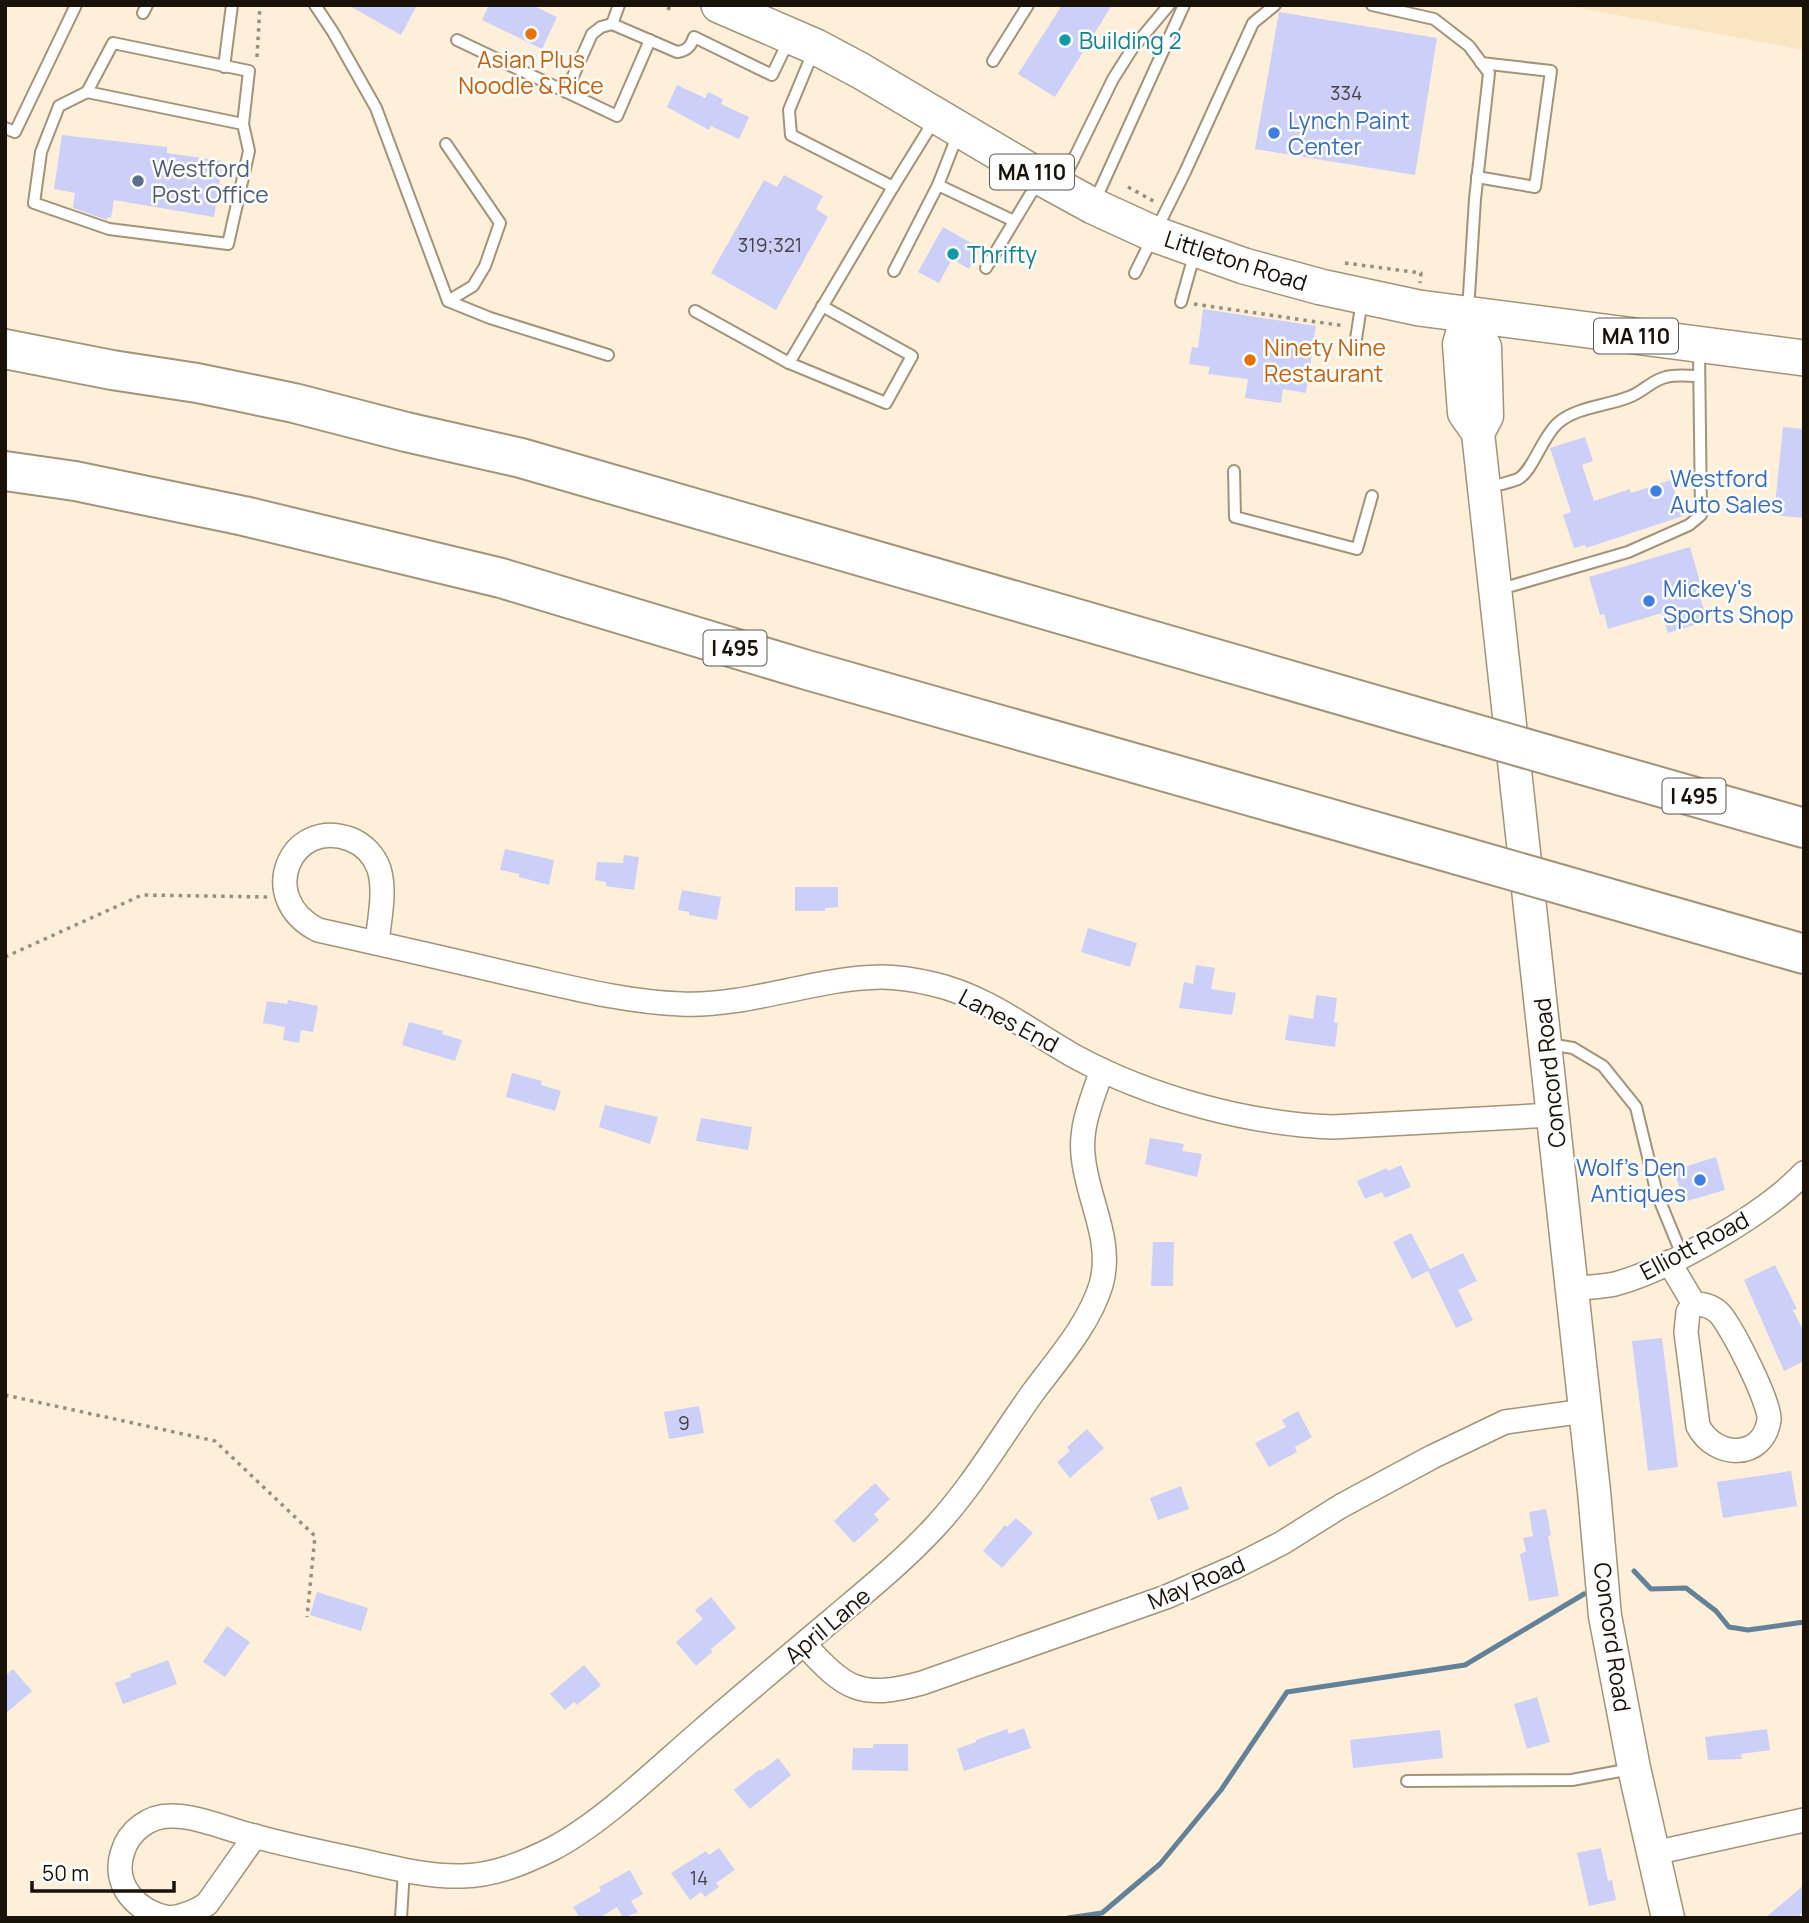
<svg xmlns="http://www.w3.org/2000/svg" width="1809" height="1923" viewBox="0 0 1809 1923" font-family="Manrope,sans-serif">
	<rect width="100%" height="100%" fill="#fdefd9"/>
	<path fill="#fae5c2" d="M1563,5H1804V50Z"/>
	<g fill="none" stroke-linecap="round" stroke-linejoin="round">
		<g stroke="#638198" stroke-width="5">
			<path d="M1634,1571L1651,1589L1686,1588L1716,1611L1729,1627L1748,1630L1804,1622"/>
			<path d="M1068,1918L1102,1913L1160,1864L1221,1790L1287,1692L1465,1665L1584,1594"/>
		</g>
	</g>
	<g fill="#cccff8">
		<path d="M348,5H417L401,35Z"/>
		<path d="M489,5H532L557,17L542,49L482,20Z"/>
		<path d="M1062,5H1112L1055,97L1018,74Z"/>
		<path d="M1279,12L1437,38L1415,175L1255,149Z"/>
		<path d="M677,85L705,98L708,92L723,99L721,104L749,117L739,139L711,126L709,130L667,107Z"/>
		<path d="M62,135L167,147V153L223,161L214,217L114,200L111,218L108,217L107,220L73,208L75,193L54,189Z"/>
		<path d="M784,175L823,196L816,209L828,217L776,310L711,273L764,180L777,187Z"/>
		<path d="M943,227L980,248L969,269L952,259L939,283L918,272Z"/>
		<path d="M1203,309L1316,326L1306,393L1283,389L1281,403L1245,398L1248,379L1208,374L1210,367L1189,364L1192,347L1198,348Z"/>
		<path d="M1783,427L1804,429V518L1774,515Z"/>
		<path d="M1585,437L1593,461L1582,465L1594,501L1630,489L1631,493L1671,480L1683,516L1586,548L1585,545L1574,548L1563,515L1571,512L1550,448Z"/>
		<path d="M1690,547L1702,589H1698L1707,621L1668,633L1662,613L1608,629L1604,614L1600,615L1589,577Z"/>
		<path d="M505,849L554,860L549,885L519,877V874L500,870Z"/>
		<path d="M624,855L639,857L634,890L606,886V882L595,880L597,862L623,863Z"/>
		<path d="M795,887H838V907L825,908V911H795Z"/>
		<path d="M682,890L721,897L717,920L689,915V912L678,910Z"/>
		<path d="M1088,928L1137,943L1130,967L1081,952Z"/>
		<path d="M1196,965L1215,968L1211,989L1236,993L1232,1015L1179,1008L1184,982L1193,984Z"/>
		<path d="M1316,995L1337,998L1334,1022L1338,1023L1335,1047L1285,1040L1289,1015L1313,1019Z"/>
		<path d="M288,1000L318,1006L313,1032L301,1030L299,1043L283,1040L285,1027L263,1023L267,1001L287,1004Z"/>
		<path d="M409,1022L443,1031L442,1034L462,1040L455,1061L402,1045Z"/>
		<path d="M512,1073L542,1081L541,1085L561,1091L555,1111L506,1097Z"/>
		<path d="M605,1105L658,1117L650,1144L599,1127Z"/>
		<path d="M701,1118L752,1127L748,1150L696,1141Z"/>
		<path d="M1150,1138L1184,1144L1182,1151L1202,1154L1197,1177L1145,1164Z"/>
		<path d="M1716,1157L1725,1190L1684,1202L1674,1170Z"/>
		<path d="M1401,1165L1411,1187L1385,1198L1382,1192L1365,1199L1357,1181L1387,1168L1388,1171Z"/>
		<path d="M1411,1233L1430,1269L1463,1253L1477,1281L1458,1290L1473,1320L1456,1328L1428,1271L1412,1279L1393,1242Z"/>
		<path d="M1153,1242H1174L1173,1286H1151Z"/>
		<path d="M1775,1265L1797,1309L1793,1310L1804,1332V1361L1784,1371L1744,1280Z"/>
		<path d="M1662,1338L1678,1467L1648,1471L1632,1341Z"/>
		<path d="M699,1406L704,1433L669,1439L664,1412Z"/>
		<path d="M1298,1411L1312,1437L1295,1447L1297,1452L1269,1467L1255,1443L1286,1427L1282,1420Z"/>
		<path d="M1087,1429L1104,1448L1070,1478L1057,1462L1070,1451L1067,1447Z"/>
		<path d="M1791,1471L1797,1506L1723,1518L1717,1482Z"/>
		<path d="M875,1483L890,1499L874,1514L879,1520L854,1543L834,1521Z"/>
		<path d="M1181,1486L1189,1509L1158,1520L1150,1498Z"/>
		<path d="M1546,1509L1551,1535L1548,1536L1559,1596L1529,1601L1520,1554L1526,1551L1523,1538L1533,1536L1529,1512Z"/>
		<path d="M1016,1518L1033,1533L1002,1568L983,1551L1005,1525L1007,1527Z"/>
		<path d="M317,1592L368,1608L361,1631L310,1615Z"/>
		<path d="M711,1597L736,1628L711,1649L712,1652L696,1666L676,1642L703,1619L695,1610Z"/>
		<path d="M227,1626L250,1642L225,1677L203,1662Z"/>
		<path d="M168,1660L177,1684L123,1704L115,1683L131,1677L130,1674Z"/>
		<path d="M584,1665L601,1685L577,1705L574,1702L565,1710L550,1694Z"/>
		<path d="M13,1669L32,1691L5,1714V1676Z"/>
		<path d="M1537,1697L1550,1742L1527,1749L1514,1704Z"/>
		<path d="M1024,1728L1031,1748L964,1771L957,1749L976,1742V1740L1007,1729L1009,1734Z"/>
		<path d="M1767,1729L1770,1750L1741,1754L1742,1759L1708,1760L1705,1737Z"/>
		<path d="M1440,1730L1443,1758L1353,1768L1350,1740Z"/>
		<path d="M873,1744H908V1771L852,1770L853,1748H873Z"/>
		<path d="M778,1758L791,1775L750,1809L734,1790L760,1769L761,1771Z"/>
		<path d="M719,1848L735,1870L716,1883L719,1887L705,1897L701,1892L690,1900L671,1873L706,1851L709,1855Z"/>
		<path d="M1601,1848L1608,1881L1612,1880L1616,1900L1589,1906L1577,1853Z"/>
		<path d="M630,1870L643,1894L631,1901L638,1912L623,1918L617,1907L599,1918H580L573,1907L601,1891L599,1887Z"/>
		<path d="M1804,1885V1912L1796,1918H1765Z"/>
	</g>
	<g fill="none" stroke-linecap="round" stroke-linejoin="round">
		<defs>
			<g id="lane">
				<path d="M315,5L333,32L376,108L448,301L473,286L485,266L500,223L446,144"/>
				<path d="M619,5L612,24L677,52C687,51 691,46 694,37L772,75L788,42"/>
				<path d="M1372,5L1434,19L1469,46L1489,73L1475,199L1468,311"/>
				<path d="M143,13L147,5"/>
				<path d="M457,40L617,116L650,40"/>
				<path d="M113,43L249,71L243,124L87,92Z"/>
				<path d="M814,50L789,110L791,135L893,187L935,119"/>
				<path d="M993,61L1028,5"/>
				<path d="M224,67L232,5"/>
				<path d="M87,92L59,106L41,152L34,203L109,229L228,244L249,151L243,124"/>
				<path d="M566,92L592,34L601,27L612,24"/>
				<path d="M5,128L15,132L76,5"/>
				<path d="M1477,177L1535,187L1551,71L1481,63"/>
				<path d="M938,185L1014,221"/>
				<path d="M1061,185L1113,79L1132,49L1169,5"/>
				<path d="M1094,203L1184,5"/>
				<path d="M986,268L1039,180"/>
				<path d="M894,271L938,185L958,134"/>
				<path d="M1135,273L1185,172L1253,23L1275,5"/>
				<path d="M448,301L490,318L608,355"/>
				<path d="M1181,302L1195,252"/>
				<path d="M695,311L789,363L893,187"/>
				<path d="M1356,339L1362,300"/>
				<path d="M789,363L886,403L912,356L822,306"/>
				<path d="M1234,471L1235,517L1357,549L1372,496"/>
				<path d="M1486,488C1497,485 1508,483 1518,479C1533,471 1542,437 1558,423C1576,407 1607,406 1629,397C1643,392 1652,380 1666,377C1676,374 1688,376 1699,376"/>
				<path d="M1497,590L1628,552L1689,525L1701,515L1699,351"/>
				<path d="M1549,1044L1573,1048L1603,1066L1636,1107L1657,1194L1682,1255"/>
				<path d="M1407,1781L1572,1780L1631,1769"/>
				<path d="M401,1918L404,1870"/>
			</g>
			<g id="street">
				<path d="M377,943C379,920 386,892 379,869C374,855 363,844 350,839C291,817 255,898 318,930C385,945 452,960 519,976C573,988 626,1002 681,1004C749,1007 813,978 881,977C898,977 916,980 933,984C986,996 1028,1030 1074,1056C1149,1097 1248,1124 1333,1127L1553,1115"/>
				<path d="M1669,1262L1694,1304L1688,1312L1686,1332L1698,1426C1715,1459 1763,1460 1769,1420C1771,1404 1731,1325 1719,1313C1712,1306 1704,1304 1694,1304"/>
				<path d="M1572,1289C1586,1287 1601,1287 1615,1284C1670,1269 1765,1214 1804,1173"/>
				<path d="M804,1644C845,1689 860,1700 922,1683L1166,1597L1235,1567L1282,1543L1341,1506L1432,1457L1505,1422L1585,1411"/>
				<path d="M1654,1853L1804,1820"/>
				<path d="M169,1918C137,1912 111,1885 123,1851C129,1831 149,1816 170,1816C196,1815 229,1830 254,1836C287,1845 321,1852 354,1859C390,1867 426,1877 463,1876C495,1875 524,1863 552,1849C602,1823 657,1769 700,1732C744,1694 788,1657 832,1620C866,1591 901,1563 932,1530C971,1489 1001,1437 1034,1391C1058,1359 1089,1324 1101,1285C1114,1239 1086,1198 1083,1154C1080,1125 1093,1097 1102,1070"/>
				<path d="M170,1918C185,1916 195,1912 207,1904L255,1836"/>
			</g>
			<g id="secondary">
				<path d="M1468,313L1459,344L1464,413L1478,433L1594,1491L1605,1616L1634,1768L1668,1918"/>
				<path d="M1468,313L1485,347L1487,416L1478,433"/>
			</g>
			<path id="primary" d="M719,5L816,47L861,71L1040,177L1093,206L1154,234L1244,266L1321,287L1419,308L1804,358"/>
			<g id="highway">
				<path d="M5,349L112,370L197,383L294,403L406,432L521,458L1448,726"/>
				<path d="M5,471L75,481L244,516L501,578L807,670L1458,855"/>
				<path d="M1583,765L1804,828"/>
				<path d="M1587,892L1804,954"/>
			</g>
		</defs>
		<use href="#lane" stroke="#a29379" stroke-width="14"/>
		<use href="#street" stroke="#a29379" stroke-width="26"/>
		<use href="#secondary" stroke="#a29379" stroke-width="35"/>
		<use href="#primary" stroke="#a29379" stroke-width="38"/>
		<use href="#highway" stroke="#a29379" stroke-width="42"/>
		<g stroke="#9a8f7e" stroke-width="3.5" stroke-dasharray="3.5 5" stroke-linecap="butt">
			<path d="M668,10L670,5"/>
			<path d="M257,57L260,5"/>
			<path d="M1128,187L1155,202"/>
			<path d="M1345,263L1421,273L1420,283"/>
			<path d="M1194,304L1345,326"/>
			<path d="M5,957L142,895L270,897"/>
			<path d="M5,1395L215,1441L315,1536L307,1617"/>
		</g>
		<use href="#lane" stroke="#fff" stroke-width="10"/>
		<use href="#street" stroke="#fff" stroke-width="23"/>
		<use href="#secondary" stroke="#fff" stroke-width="32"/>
		<use href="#primary" stroke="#fff" stroke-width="35"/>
		<use href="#highway" stroke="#fff" stroke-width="38"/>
		<defs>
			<g id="highway-bridge">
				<path d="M1448,726L1583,765"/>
				<path d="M1458,855L1587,892"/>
			</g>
		</defs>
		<use href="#highway-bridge" stroke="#a29379" stroke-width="42" stroke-linecap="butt"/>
		<use href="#highway-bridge" stroke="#fff" stroke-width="38"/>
	</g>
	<g fill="#e8710a" stroke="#fefefe" stroke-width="2.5">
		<circle cx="531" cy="34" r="7"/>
		<circle cx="1250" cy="360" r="7"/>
	</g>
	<g fill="#0f9aa8" stroke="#fefefe" stroke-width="2.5">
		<circle cx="1065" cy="40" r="7"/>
		<circle cx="953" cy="254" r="7"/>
	</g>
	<g fill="#3f7fe0" stroke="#fefefe" stroke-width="2.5">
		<circle cx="1274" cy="133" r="7"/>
		<circle cx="1656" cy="491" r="7"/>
		<circle cx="1649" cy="601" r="7"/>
		<circle cx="1700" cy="1180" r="7"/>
	</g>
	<circle fill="#5c6f8a" stroke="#fefefe" stroke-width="2.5" cx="138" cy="181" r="7"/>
	<g text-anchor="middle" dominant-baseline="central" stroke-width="5" stroke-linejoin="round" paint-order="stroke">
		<g font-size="19" fill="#454144">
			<text x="1346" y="93">334</text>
			<text x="770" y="245">319;321</text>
			<text x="684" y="1423">9</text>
			<text x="699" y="1878">14</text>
		</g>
		<g fill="#fefefe" stroke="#5d5952" stroke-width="2">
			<rect x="990" y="154.5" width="84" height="35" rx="5"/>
			<rect x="1594" y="318.5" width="84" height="35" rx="5"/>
			<rect x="703.5" y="630.5" width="63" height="35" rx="5"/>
			<rect x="1662.5" y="778.5" width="63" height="35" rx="5"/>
		</g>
		<g font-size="21" font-weight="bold" fill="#181208">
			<text x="1032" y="172">MA 110</text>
			<text x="1636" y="336">MA 110</text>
			<text x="735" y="648">I 495</text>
			<text x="1694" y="796">I 495</text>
		</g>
		<g font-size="23" fill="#0d838f" stroke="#fefefe" text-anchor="start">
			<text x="1079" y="40">Building 2</text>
			<text x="967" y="254">Thrifty</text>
		</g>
		<g font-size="23" fill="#c56008" stroke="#fefefe">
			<text x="531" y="59">Asian Plus<tspan x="531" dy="26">Noodle &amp; Rice</tspan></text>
			<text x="1264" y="347" text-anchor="start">Ninety Nine<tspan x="1264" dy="26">Restaurant</tspan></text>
		</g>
		<g font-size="23" fill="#366cbe" stroke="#fefefe" text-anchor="start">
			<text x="1288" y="120">Lynch Paint<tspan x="1288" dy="26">Center</tspan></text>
			<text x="1670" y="478">Westford<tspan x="1670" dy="26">Auto Sales</tspan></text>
			<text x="1663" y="588">Mickey's<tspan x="1663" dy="26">Sports Shop</tspan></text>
			<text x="1686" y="1167" text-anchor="end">Wolf's Den<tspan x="1686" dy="26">Antiques</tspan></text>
		</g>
		<g font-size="23" fill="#4e5e75" stroke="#fefefe" text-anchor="start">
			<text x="152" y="168">Westford<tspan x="152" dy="26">Post Office</tspan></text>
		</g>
		<g font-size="23" fill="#181208" stroke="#fefefe">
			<text transform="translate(1236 260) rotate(18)">Littleton Road</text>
			<text transform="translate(1009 1020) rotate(28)">Lanes End</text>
			<text transform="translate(1549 1073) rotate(-96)">Concord Road</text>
			<text transform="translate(1694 1245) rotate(-28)">Elliott Road</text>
			<text transform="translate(1196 1582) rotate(-23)">May Road</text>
			<text transform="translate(827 1625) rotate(-40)">April Lane</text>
			<text transform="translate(1613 1637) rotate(82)">Concord Road</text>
		</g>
	</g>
	<rect width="1809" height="1923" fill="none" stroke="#181208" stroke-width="14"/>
	<path d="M32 1881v10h142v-10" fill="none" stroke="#181208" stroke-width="3.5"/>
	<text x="42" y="1881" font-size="21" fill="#181208" stroke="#fefefe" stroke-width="5" paint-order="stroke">50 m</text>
</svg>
